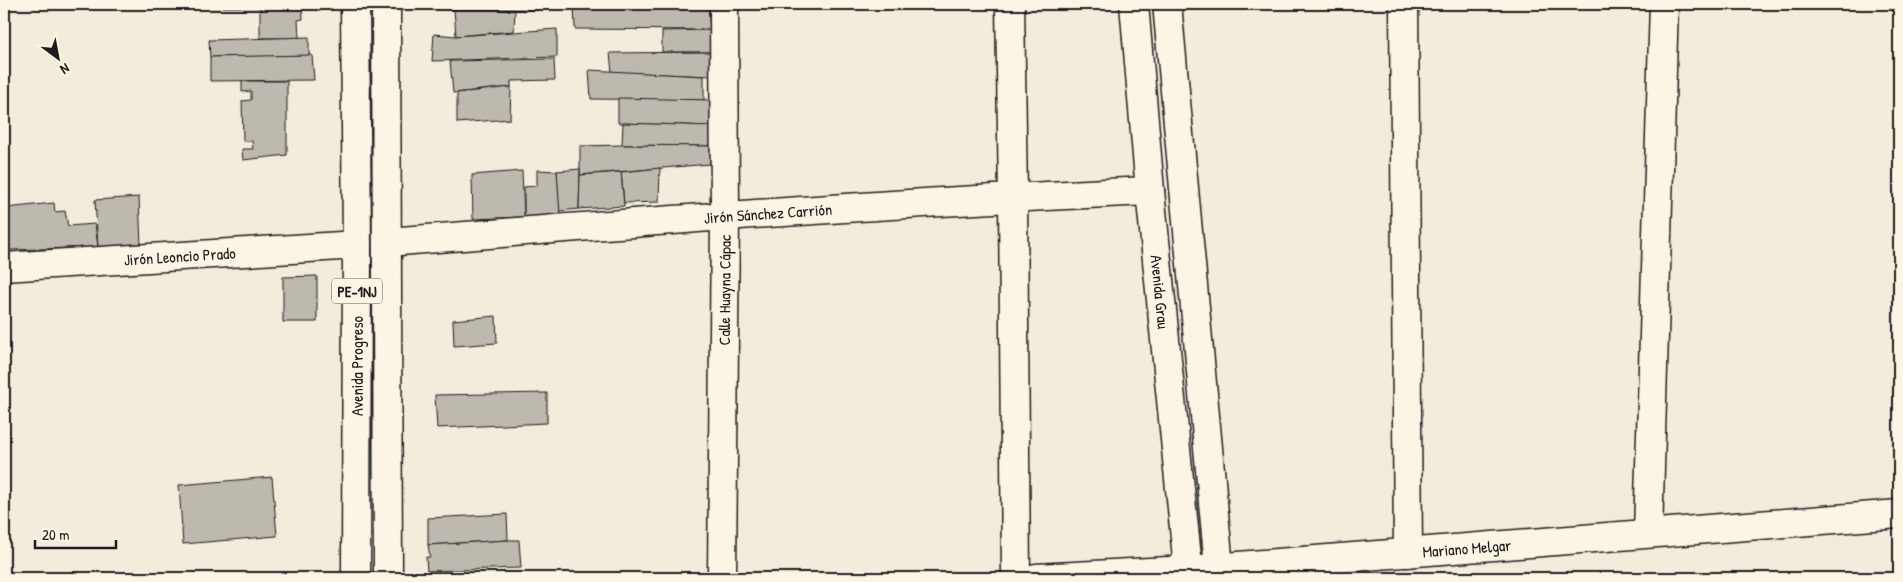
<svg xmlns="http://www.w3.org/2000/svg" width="1903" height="582" viewBox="0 0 1903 582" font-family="'Patrick Hand',sans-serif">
	<rect width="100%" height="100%" fill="#f3ecdd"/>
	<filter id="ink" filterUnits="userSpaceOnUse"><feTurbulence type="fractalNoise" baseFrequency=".02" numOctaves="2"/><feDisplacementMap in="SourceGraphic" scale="10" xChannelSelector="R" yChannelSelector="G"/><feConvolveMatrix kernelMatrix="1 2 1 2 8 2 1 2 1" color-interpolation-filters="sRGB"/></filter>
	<g filter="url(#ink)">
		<g fill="#beb9ae" stroke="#1c1c1c">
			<path d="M183,4H286L287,7H183Z"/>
			<path d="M431,4H537V10L431,9Z"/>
			<path d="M574,4H708L710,30L575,29Z"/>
			<path d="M260,7H302L303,19L298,20L299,38H260Z"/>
			<path d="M454,9L515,10L514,31L456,36Z"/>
			<path d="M557,29V57L432,61L434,34L456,36Z"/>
			<path d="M710,30V52H662V31Z"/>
			<path d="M309,37V56L210,57L209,40Z"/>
			<path d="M710,52L712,76L612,72L610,53Z"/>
			<path d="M312,55L314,80L210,81V57Z"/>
			<path d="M554,59L555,80L511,81V87L453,93L450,61Z"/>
			<path d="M589,70L704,76V100L591,99Z"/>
			<path d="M242,81H287V155L243,160L242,149H253L252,141H243L242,101L251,100V91L242,92Z"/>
			<path d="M511,87L510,119L457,123V93Z"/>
			<path d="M618,98L712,100L713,126L618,123Z"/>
			<path d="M623,123L713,126L712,146L622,145Z"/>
			<path d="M622,145L712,146L710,164L580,175V146Z"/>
			<path d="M660,168L659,202L624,203L621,172Z"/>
			<path d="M580,169L579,209L559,211L557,171Z"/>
			<path d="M537,170L557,171L560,216L524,217V187L537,186Z"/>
			<path d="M522,171L524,217L473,219L472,175Z"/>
			<path d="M621,172L624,206L579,209L580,175Z"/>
			<path d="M139,197L141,246L98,247L95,200Z"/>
			<path d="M54,203L55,212L65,211L68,226L95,224L98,247L9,250L6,208Z"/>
			<path d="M317,276V322H283V277Z"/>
			<path d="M496,316L497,343L454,346L453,320Z"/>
			<path d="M547,393V423L437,428L435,395Z"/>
			<path d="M272,477L277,536L183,544L179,485Z"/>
			<path d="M507,514L508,540L428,545V518Z"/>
			<path d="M508,540H519L521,568L427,571L426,557H430L428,545Z"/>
		</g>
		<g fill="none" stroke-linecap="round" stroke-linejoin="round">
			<defs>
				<g id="street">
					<path d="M1010,4L1013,197L1016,578"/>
					<path d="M1404,4L1408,553"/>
					<path id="s1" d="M387,242C641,222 895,202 1150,191"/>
					<path id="s2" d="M4,267L357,245"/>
					<path d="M1648,533L1664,4"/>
					<path id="s3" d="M722,578L725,216L724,4"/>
					<path id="s4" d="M1036,578L1188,570L1899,514"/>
				</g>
				<g id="secondary">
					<path id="s5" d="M1134,4L1150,191L1189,578"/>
					<path d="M1167,4L1220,578"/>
				</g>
				<g id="primary">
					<path d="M355,4L357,245L356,578"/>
					<path d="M386,4L388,578"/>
				</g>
			</defs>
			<use href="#street" stroke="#1c1c1c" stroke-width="31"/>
			<use href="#secondary" stroke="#1c1c1c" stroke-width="31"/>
			<use href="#primary" stroke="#1c1c1c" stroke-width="31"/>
			<use href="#street" stroke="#fcf5e5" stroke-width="28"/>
			<use href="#secondary" stroke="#fcf5e5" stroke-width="28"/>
			<use href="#primary" stroke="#fcf5e5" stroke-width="28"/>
		</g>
	</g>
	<g text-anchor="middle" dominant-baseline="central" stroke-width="5" stroke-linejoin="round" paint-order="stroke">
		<rect fill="#fcf5e5" stroke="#5f5d58" stroke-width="1" x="332" y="278.5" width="50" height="25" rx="4"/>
		<g font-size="15" font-weight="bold" fill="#1c1c1c">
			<text x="357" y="291">PE-1NJ</text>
		</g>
		<g font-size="16" fill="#1c1c1c" stroke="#fcf5e5">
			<text stroke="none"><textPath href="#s1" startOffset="382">Jirón Sánchez Carrión</textPath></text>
			<text stroke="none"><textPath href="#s2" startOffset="176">Jirón Leoncio Prado</textPath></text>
			<text stroke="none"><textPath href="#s3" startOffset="288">Calle Huayna Cápac</textPath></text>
			<text stroke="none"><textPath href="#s5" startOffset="289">Avenida Grau</textPath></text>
			<text transform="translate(357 366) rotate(-90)">Avenida Progreso</text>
			<text stroke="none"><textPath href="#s4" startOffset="432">Mariano Melgar</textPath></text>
		</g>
	</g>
	<rect width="1903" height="582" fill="none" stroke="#fcf5e5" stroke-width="20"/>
	<rect x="10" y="10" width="1883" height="562" fill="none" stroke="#1c1c1c" stroke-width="2" filter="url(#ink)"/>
	<g transform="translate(58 58) rotate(148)" stroke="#fcf5e5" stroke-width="4" paint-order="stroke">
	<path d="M0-4L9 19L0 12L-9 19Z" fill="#1c1c1c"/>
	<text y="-8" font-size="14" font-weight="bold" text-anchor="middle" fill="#1c1c1c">N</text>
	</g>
	<path d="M35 540v8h81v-8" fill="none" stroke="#1c1c1c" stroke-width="2.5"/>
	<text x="42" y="540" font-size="15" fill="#1c1c1c" stroke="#fcf5e5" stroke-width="4" paint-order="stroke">20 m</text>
</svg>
